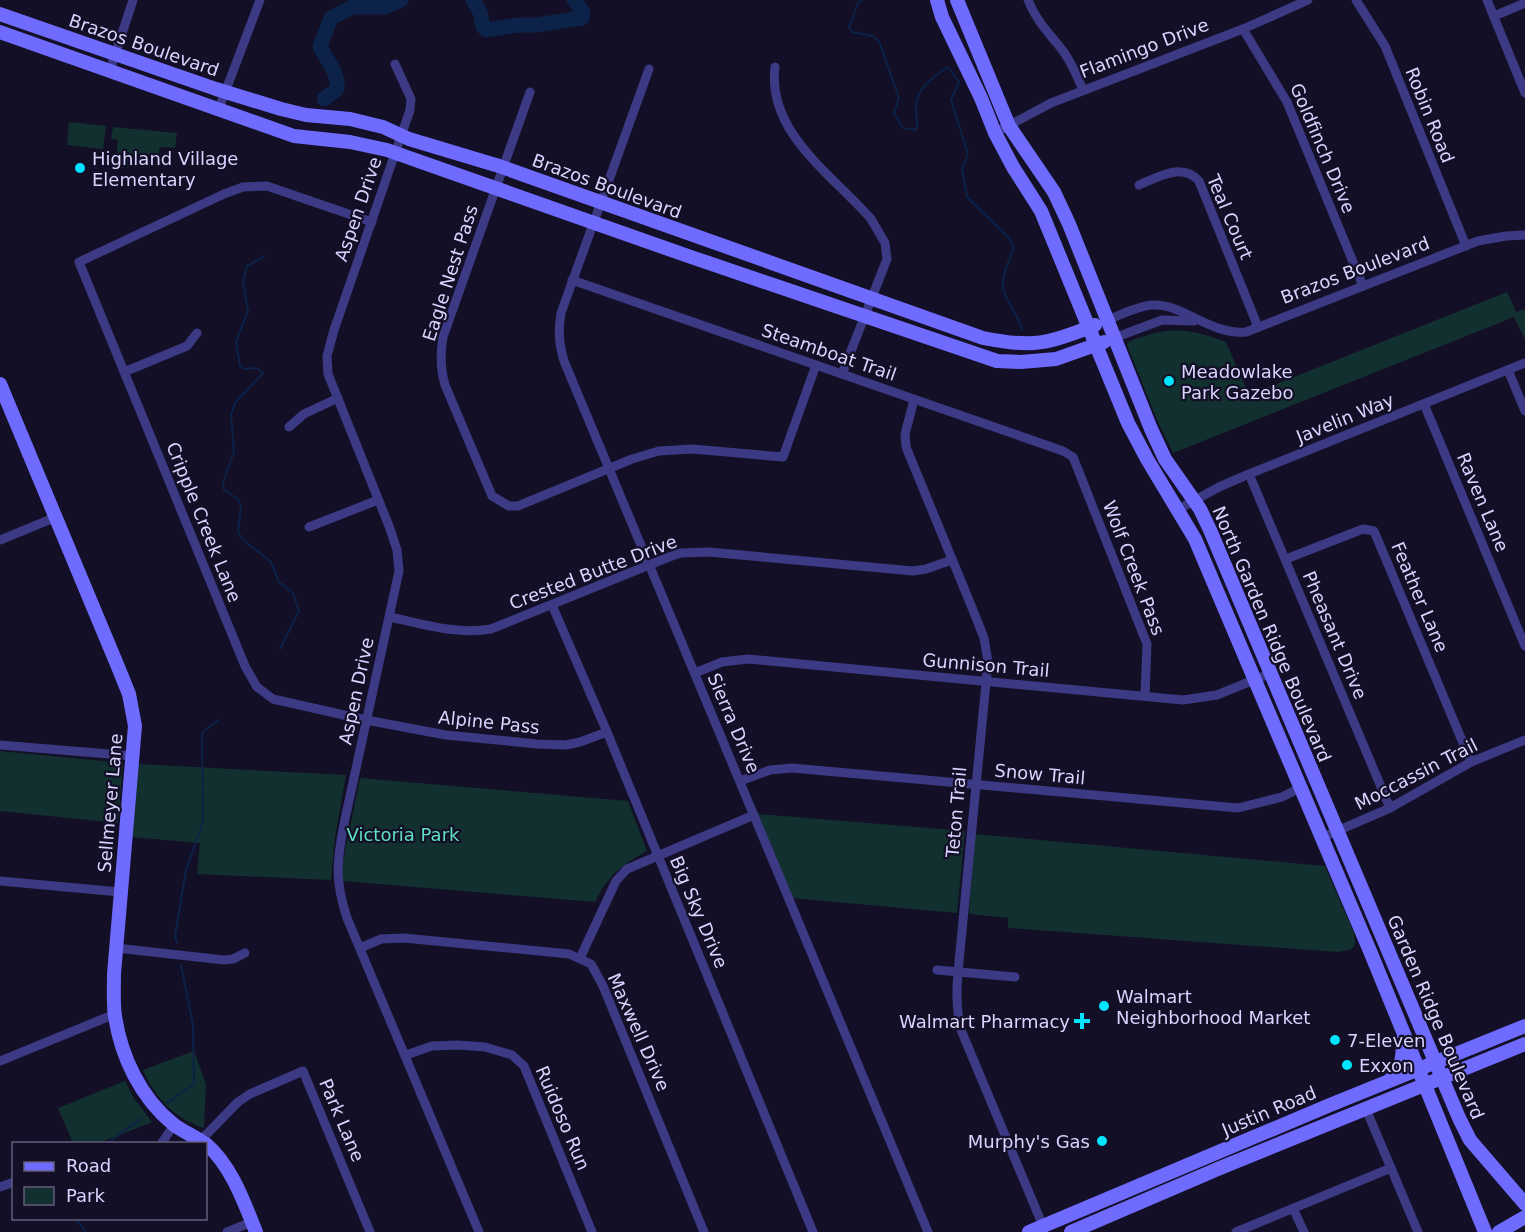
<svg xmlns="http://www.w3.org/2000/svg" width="1525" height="1232" viewBox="0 0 1525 1232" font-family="'DejaVu Sans',sans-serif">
	<rect width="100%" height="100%" fill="#130f26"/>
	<g fill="#12302f">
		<path d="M69,122L106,126L103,149L67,145Z"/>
		<path d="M113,127L177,133L175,148L160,147L158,157L130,167L115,168L118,140L111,139Z"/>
		<path d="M1507,292L1516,312L1525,309V339L1514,317L1173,453L1157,420L1127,345L1128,342C1170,326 1184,327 1226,342L1249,395Z"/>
		<path d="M0,751L123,763L118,823L0,811Z"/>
		<path d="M138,764L346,775L335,838L331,880L197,874L200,843L131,837Z"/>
		<path d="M360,778L628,801L647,851C622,865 608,875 595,902L343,881V861Z"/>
		<path d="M758,814L965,831L957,913L792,898Z"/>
		<path d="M974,834L1325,866L1354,933L1355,944L1352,949L1338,952L1008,928V918L969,914Z"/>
		<path d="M194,1051L206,1084L204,1128C175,1119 155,1098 143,1070Z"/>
		<path d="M125,1081L133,1097L152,1122L99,1143H73L58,1108Z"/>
	</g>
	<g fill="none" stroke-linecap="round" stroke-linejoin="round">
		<g stroke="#0c2248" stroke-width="2">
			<path d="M862,0L858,3L849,27L852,32L873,36L879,41L899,98L894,113L903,128L916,130C919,122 916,119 916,111C915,89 931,78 948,67L959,82L951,100L968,154L962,169L967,197L1010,239L1014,248C1010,258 1004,270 1003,281C1001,298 1019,313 1022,330"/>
			<path d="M265,256L247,266L243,282L248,311L236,341L240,366L245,369L257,368L263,373L235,403L231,415L234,452L223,482L224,490L238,499L241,507L238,531L242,539L271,562L279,582L293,593L299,611L280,649"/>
			<path d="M177,943L175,936L186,870L203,823L202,733L218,720"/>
			<path d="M167,1103L194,1084L193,1025L181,965"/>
			<path d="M83,1144L108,1143L140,1119"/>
			<path d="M75,1218L86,1232"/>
		</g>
		<g stroke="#0c2248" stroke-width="15">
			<path d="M473,0L480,12L483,27L486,30L518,25H536L582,18L583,12L574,0"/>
			<path d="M324,99L337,89C339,71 326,61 320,46L331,18L352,7H385L401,0"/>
		</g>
		<g stroke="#3d3a85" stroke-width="9">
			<path d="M1028,0C1036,21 1050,34 1063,51C1072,63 1077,76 1083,90"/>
			<path d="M1356,0L1385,46L1466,246"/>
			<path d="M1487,0L1525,93"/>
			<path d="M1494,16L1525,3"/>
			<path d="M1243,29L1287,102L1363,286"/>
			<path d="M395,64L411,99L410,110L334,330L327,356L328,374L389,526L397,550L399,571L345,819C337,859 334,879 347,918L479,1232"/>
			<path d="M775,67C767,133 833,175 871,219L885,243L887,259L842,374"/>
			<path d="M649,69L561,313C558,331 559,344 564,361L928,1232"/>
			<path d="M110,70L133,0"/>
			<path d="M530,92L443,337C440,354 440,368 445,385L492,496L509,506H518L632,459L659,451L692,449L783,457L816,365"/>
			<path d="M218,111L260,0"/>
			<path d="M995,133L1051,103L1243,29L1308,0"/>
			<path d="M1139,185C1159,177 1182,162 1199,181L1258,327"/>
			<path d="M372,222L267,186L243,187L224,194L79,262L245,666L257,687L273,699L366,720L446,735L537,744L566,745L580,742L607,732"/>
			<path d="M572,280L1063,451L1073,457L1147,644L1145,695"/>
			<path d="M1107,320C1121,315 1137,306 1152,305C1183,303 1209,335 1246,332L1478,241L1506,236L1525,235"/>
			<path d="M1114,338L1162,320L1194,321"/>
			<path d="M1508,370L1525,411"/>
			<path d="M124,372L187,346L197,333"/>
			<path d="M914,400L905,434L906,447L975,615L984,638L988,662L958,972C956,993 956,1010 961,1030L1043,1226"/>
			<path d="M1424,404L1525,646"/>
			<path d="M289,427L304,414L338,398"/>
			<path d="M1249,474L1390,808"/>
			<path d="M1179,509L1219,487L1249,474L1525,363"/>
			<path d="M309,527L378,500"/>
			<path d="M0,540L56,517"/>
			<path d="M1286,559L1363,529L1374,531L1471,762"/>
			<path d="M552,605L607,732L813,1232"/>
			<path d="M390,617C423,624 457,635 491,629L669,557L681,553L709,552L913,571L926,569L952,560"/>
			<path d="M695,673L722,662L748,659L1183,700L1217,695L1271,673"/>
			<path d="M0,745L133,756"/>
			<path d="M740,781L770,770L792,768L1238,808L1282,797L1300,788"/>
			<path d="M1321,838L1390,808L1471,762L1525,740"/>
			<path d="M0,881L120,892"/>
			<path d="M116,948L224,960L233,959L245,953"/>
			<path d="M360,948L381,939L404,938L569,954L591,964L603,986L704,1232"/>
			<path d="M580,958L616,881L627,869L754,815"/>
			<path d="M937,970L1015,977"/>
			<path d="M406,1055L432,1046L458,1045L485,1047L512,1055L524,1066L592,1232"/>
			<path d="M0,1061L115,1014"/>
			<path d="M1366,1109L1418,1232"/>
			<path d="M201,1140L238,1102L250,1094L303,1071L370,1232"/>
			<path d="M161,1144L174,1125"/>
			<path d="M0,1187L14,1182"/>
			<path d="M1293,1208L1304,1232"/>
			<path d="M227,1232L252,1222"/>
			<path d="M1236,1232L1391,1168"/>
		</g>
		<g stroke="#6f6bff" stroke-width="14">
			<path d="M937,0L942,17L981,98L995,133L1013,167L1041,211L1128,423L1147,459L1195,539L1370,951L1485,1232"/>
			<path d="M957,0L1009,126L1054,192L1069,224L1151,429L1165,459L1200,509L1210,530L1459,1118L1470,1140L1525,1204"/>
			<path d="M0,14L216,89L281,109L306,115L350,119L383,127L409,139L499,166L983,338C1032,348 1049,344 1095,325"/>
			<path d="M0,32L294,136L350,142L387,150L691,257L997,361L1021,362L1056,359L1104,342"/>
			<path d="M0,384L116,662L129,694L135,726L114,974C114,988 113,1003 115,1016C121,1057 141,1098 173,1124C183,1132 195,1136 205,1144"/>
			<path d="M1390,1080C1402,1069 1403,1056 1403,1040"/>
			<path d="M206,1144C231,1165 244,1202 256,1232"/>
			<path d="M1029,1232L1330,1105L1525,1026"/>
			<path d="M1071,1232L1220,1168L1525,1044"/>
			<path d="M1499,1232L1525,1217"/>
		</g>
	</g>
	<g fill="#00e5ff" stroke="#130f26" stroke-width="2">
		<circle cx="80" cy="168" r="6"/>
		<circle cx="1169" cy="381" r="6"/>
		<circle cx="1104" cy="1006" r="6"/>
		<path d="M1079 1012h6v6h6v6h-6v6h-6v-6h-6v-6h6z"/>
		<circle cx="1335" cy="1040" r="6"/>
		<circle cx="1347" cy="1065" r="6"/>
		<circle cx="1102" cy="1141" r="6"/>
	</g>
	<g text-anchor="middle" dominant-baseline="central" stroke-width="4.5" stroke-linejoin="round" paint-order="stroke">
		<g font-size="18" fill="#d9d4ff" stroke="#130f26">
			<text transform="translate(144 45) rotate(19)">Brazos Boulevard</text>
			<text transform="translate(1144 48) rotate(-21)">Flamingo Drive</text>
			<text transform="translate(1430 115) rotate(68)">Robin Road</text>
			<text transform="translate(1323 148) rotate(67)">Goldfinch Drive</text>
			<text transform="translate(607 186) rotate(20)">Brazos Boulevard</text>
			<text transform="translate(358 209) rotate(-71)">Aspen Drive</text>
			<text transform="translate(1230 217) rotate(67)">Teal Court</text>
			<text transform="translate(1355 270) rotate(-21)">Brazos Boulevard</text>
			<text transform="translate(450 273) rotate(-72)">Eagle Nest Pass</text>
			<text transform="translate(829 352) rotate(19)">Steamboat Trail</text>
			<text transform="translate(1345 418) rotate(-22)">Javelin Way</text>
			<text transform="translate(1483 502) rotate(67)">Raven Lane</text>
			<text transform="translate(204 522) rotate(68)">Cripple Creek Lane</text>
			<text transform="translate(1134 568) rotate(69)">Wolf Creek Pass</text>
			<text transform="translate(593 572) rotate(-21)">Crested Butte Drive</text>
			<text transform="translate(1420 597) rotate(67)">Feather Lane</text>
			<text transform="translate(1272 634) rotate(67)">North Garden Ridge Boulevard</text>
			<text transform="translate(1335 635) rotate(67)">Pheasant Drive</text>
			<text transform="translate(986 665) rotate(5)">Gunnison Trail</text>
			<text transform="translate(356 691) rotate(-78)">Aspen Drive</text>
			<text transform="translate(489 722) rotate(6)">Alpine Pass</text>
			<text transform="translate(734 723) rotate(67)">Sierra Drive</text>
			<text transform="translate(1040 774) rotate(5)">Snow Trail</text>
			<text transform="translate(1416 774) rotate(-27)">Moccassin Trail</text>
			<text transform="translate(110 803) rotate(-85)">Sellmeyer Lane</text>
			<text transform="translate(956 812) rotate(-85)">Teton Trail</text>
			<text transform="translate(699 912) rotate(67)">Big Sky Drive</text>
			<text transform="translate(1436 1017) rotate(67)">Garden Ridge Boulevard</text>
			<text transform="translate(639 1032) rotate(66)">Maxwell Drive</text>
			<text transform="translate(1269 1111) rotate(-23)">Justin Road</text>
			<text transform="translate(563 1118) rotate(67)">Ruidoso Run</text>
			<text transform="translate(342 1120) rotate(67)">Park Lane</text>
		</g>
		<g font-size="18" fill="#d9d4ff" stroke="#130f26" text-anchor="start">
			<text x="92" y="158">Highland Village<tspan x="92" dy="21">Elementary</tspan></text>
			<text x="1181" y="371">Meadowlake<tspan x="1181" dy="21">Park Gazebo</tspan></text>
			<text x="1116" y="996">Walmart<tspan x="1116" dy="21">Neighborhood Market</tspan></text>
			<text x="1070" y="1021" text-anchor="end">Walmart Pharmacy</text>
			<text x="1347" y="1040">7-Eleven</text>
			<text x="1359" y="1065">Exxon</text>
			<text x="1090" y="1141" text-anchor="end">Murphy's Gas</text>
		</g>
		<g font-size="18" fill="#5fe0c0" stroke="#130f26">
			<text x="403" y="834">Victoria Park</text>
		</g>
	</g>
	<rect x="12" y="1142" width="195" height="78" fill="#130f26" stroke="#625e7d" stroke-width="1.5"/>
	<rect x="24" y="1162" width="30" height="9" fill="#6f6bff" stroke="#625e7d" stroke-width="1.5"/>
	<text x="66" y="1172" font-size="18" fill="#d9d4ff">Road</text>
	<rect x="24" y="1187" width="30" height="18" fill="#12302f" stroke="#625e7d" stroke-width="1.5"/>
	<text x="66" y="1202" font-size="18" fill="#d9d4ff">Park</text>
</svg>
